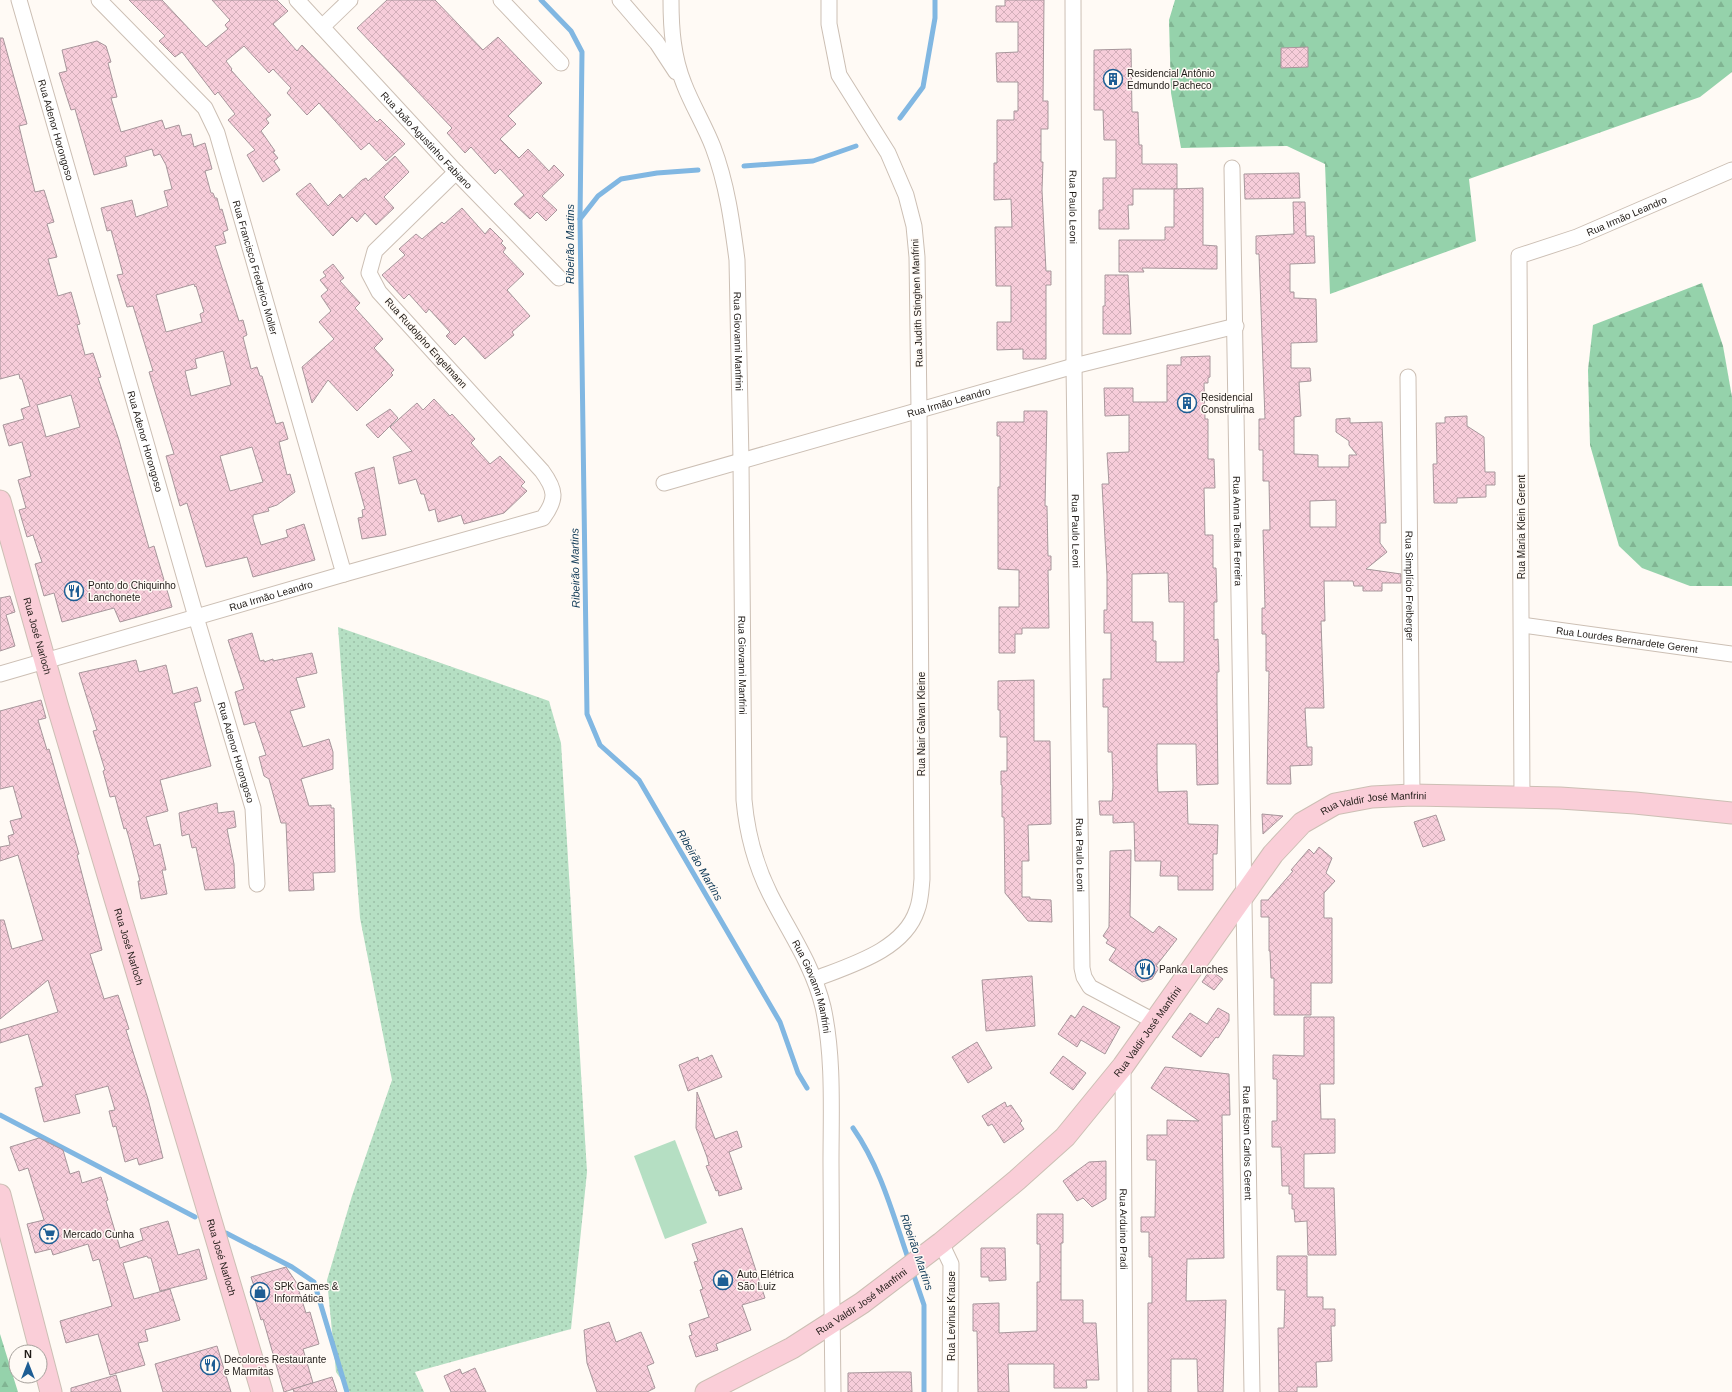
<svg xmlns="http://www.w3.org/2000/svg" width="1732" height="1392" viewBox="0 0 1732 1392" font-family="Helvetica,sans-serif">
	<defs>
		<pattern id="grass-dots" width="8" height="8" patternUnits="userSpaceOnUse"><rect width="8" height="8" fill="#b5dfc3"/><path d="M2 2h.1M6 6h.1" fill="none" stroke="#9bbfa7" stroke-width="1.8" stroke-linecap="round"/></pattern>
		<pattern id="forest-firs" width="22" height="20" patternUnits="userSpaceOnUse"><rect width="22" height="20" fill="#95d2ab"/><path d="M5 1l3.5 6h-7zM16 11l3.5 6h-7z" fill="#80b492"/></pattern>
		<pattern id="building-cross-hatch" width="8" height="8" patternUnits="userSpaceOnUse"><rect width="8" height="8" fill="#f7cdda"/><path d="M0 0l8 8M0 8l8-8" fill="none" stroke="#d3afba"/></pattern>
	</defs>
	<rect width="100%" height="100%" fill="#fffaf5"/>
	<path fill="url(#grass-dots)" d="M338,627L549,701L561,743L587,1172L571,1329L415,1372L424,1392H350L336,1372L327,1280L352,1196L392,1080L360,918Z"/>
	<g fill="url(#forest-firs)">
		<path d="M1175,0H1732V72L1700,97L1469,179L1476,241L1330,294L1325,164L1287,146L1181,148L1171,93L1169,20Z"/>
		<path d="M1702,283L1723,346L1732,397V586H1690L1642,568L1619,546L1590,445L1588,370L1593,325Z"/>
		<path d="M0,1334L18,1392H0Z"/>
	</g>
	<path fill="#b5dfc3" d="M675,1140L707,1223L665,1239L634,1156Z"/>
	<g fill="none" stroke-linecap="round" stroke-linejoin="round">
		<g stroke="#81b7e2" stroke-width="5">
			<path d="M541,0L571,31L582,52L580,219L587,714L600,745L639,780L780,1022L798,1073L807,1088"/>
			<path d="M900,118L923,87L935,18V0"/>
			<path d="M744,166L813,161L856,146"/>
			<path d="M580,219L598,196L621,179L657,173L698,170"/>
			<path d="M0,1115L195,1217"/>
			<path d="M853,1128C881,1168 893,1215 909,1261"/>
			<path d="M226,1233L292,1267L314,1282L347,1392"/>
			<path d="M912,1270L924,1305V1392"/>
		</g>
	</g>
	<g fill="url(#building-cross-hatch)" stroke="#a7969b" fill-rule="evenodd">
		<path d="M129,0H162L206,47L228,29L225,25L230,20L212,0H277L288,11L273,24L297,51L302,45L377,122L380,119L405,144L386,161L369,143L361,150L319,103L307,115L287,93L291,88L273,69L269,73L244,46L226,61L232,69L231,70L271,115L266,119L269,123L261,131L275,151L273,152L278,158L274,161L280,170L263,182L247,155L255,150L228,120L235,114L218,92L215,95L182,52L175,57L159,41L165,36Z"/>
		<path d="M387,0H435L483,50L498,37L542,83L508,116L516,124L500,139L519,158L528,149L549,171L554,165L564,175L542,196L557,210L546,221L537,212L530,219L514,204L524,195L500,169L495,174L471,147L465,153L447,133L452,128L357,28Z"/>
		<path d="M1005,0H1044L1043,101H1048V129H1041V162H1043L1042,190L1046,271H1051V285H1046V359H1023V349L997,350V322H1011V286H996L995,227H1012L1011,199L994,200V163H997V120H1014V111H1018V82H997L996,53L1018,52V22H996V6H1005Z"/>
		<path d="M0,38H3L27,124L19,126L35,192L44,190L54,222L47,224L57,257L48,259L58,296L71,292L80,324L77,325L85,355L93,353L101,377L98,378L119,440L149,548L154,546L172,607L120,622L114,608L62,622L54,593L44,596L35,564L42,562L33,535L27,537L19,510L26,508L18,480L31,476L22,442L9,446L3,425L24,419L21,409L30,406L22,379H20L19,374L0,379ZM71,395L80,427L46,437L37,405Z"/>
		<path d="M97,41L106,46L111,62L108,63L117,97L111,98L121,132L162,120L165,129L179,125L182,136L191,134L194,147L205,143L212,169L205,171L211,193H213L215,198H217L220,210L222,209L228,230L223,232L226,243L215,246L239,321L243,320L247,335L243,337L251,369L257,367L260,376H262L276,424L283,422L288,439L279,442L287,475L290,474L295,492L277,505L268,508L269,511L253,515V519L261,545L288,537L286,530L304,524L315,560L253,577L247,557L206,567L187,503L180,506L166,456L174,454L149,372L153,371L133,306L127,307L117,275L123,274L111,230L107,231L101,208L132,200L136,217L168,206L164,191L172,189L166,165L160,154L154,156L152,149L125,157L127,166L94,175L75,109L71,110L59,73L67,71L62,50ZM194,284L195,287L196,286L204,312L200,314L202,322L166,332L156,295ZM223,351L231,385L191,396L185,371L197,368L195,359ZM252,447L263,482L230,491L220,456Z"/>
		<path d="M1308,47V67L1281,68V48Z"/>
		<path d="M1131,49L1132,112H1138L1139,145H1142V164H1177V189H1133V205H1128L1129,229H1099V210H1103V178H1116V140H1104L1103,110H1094V50Z"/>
		<path d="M395,156L409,172L384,197L394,208L376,225L365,213L357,222L352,217L333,236L296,194L310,183L328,206L340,194L343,198L362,180L366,178L368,181Z"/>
		<path d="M1299,173L1300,198L1245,199L1244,174Z"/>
		<path d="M1203,188V245L1217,246V269L1142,268L1144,272H1119V240H1165V227H1174V189Z"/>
		<path d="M1293,202H1305L1306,236H1314L1315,263L1290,264V292H1294V298L1316,299L1317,342L1291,343V368H1310L1311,381L1299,382L1301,416L1294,417V454L1318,455V467H1349V455H1357L1349,445V441L1336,432V419L1350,418V423L1382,422L1386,523H1380V543L1387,552L1366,569L1401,574V583H1382V591H1363V586H1354L1353,581H1324L1325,621H1321L1324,708H1305L1307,747H1312V765L1290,766L1291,784H1267L1269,671H1266V634H1262V608H1265L1263,530H1270L1269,481H1263V450H1259V419H1265L1259,254H1256V236L1294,234ZM1336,500V527H1310V501Z"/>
		<path d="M462,208L485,234L490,228L503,241L501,243L506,248L503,252L524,274L507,290L530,316L512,332L514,335L485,359L464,336L455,345L446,336L450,332L429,309L426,313L409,294L404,299L382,275L405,255L399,249L416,234L422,239L442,222L444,224Z"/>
		<path d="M333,264L344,278L340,281L360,303L355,308L383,339L374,348L394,370L391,373L393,375L357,411L328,380L312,403L302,367L334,339L319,322L331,311L321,296L328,290L320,280L326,276L323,272Z"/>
		<path d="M1105,275H1128L1131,334H1103V306H1105Z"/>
		<path d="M1210,356V377L1208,378V383H1204L1205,419H1208V459H1214L1215,488H1204L1205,535H1213V568H1216L1217,602H1214V640L1218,639L1219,672H1217V703L1218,784L1197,785L1196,744H1157V770L1158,792L1187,791L1188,824L1218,825L1217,854H1213V890H1178V876H1160L1161,861H1135L1134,822L1113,823V815H1100L1099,801H1112L1113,787L1112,752H1108V707H1103V679H1111V633H1104V610H1107V575L1102,484H1109L1107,453L1129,452V415L1105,416L1104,388H1133V402H1167V365H1181V357ZM1168,573L1169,602H1184V662H1156V641H1153V622H1132V574Z"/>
		<path d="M434,399L450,416L452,414L475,439L471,443L490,464L500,456L525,482L521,486L527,491L504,513L464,524L461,515L438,522L435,509L429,511L424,494H421L416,479L399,484L393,457L412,451L390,427L417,403L423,410Z"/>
		<path d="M390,409L398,418L378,438L366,425Z"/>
		<path d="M1024,411H1047L1045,506H1047L1048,556H1051V570H1048L1049,628H1022V634H1015V653H999V607H1019V570L998,569V487H1000V436H997V422H1024Z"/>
		<path d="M1467,416V426L1484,437L1485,472H1495V485H1486V497L1457,498V503H1434L1433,464H1437L1436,423H1445V417Z"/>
		<path d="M374,467L386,535L362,539L358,518L363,517L362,510L365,509L355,473Z"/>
		<path d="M10,596L15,612L6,615L15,646L0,651V598Z"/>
		<path d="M252,633L260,661L264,660V662L273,659V661L312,653L317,673L296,678L305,707L290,711L303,747L329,739L333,752V769L301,779L309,806L331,805V808H334L335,872L313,873L314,890L289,891L286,823H281L269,779L264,776L259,757L266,755L255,722L244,725L235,692L244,689L228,640Z"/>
		<path d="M136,660L139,672L166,665L173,694L197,687L201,701L194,703L211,766L160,780L168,811L146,817L154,846L160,844L166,870H162L167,894L141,899L138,881H140L129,838L126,828L124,829L115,796L110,797L103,771L105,770L93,731L97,730L79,673Z"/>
		<path d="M1034,680V741H1050L1051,824L1028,825L1029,861H1022V897H1030V899L1051,900L1052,922L1028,921L1005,893L1004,817H1002V785H1001V771H1007V737H1000V710H998V681Z"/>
		<path d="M41,700L46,718L38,720L47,750L49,749L79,854L77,855L102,950L90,954L104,999L118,995L129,1029L126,1030L148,1099L163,1158L139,1165L137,1158L125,1162L116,1126L113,1127L109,1111L115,1110L108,1086L75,1095L80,1113L44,1122L35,1088L43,1086L28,1034L0,1043V1030L58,1012L48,980L0,1019V920H4L12,949L43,940L18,855L0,861V847L10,845L8,836L14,834L10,821L22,818L13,786L0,789V711Z"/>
		<path d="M217,803L218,813L234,811L236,827L227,829L234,864L235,888L205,890L196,847L192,848L189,834L182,836L179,813Z"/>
		<path d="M1262,814L1283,816L1263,834Z"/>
		<path d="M1436,815L1445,840L1423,847L1414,822Z"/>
		<path d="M1319,847L1332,858L1326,873L1335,881L1324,893V918H1332V983H1311V1015H1274V978H1271L1270,951H1269V917H1261V900H1268L1293,871L1291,870L1309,849L1314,854Z"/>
		<path d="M1131,850L1130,916L1153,933L1159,926L1177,939L1156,966L1159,968L1152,979L1142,982L1109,960L1116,949L1106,943L1108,940L1103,936L1109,927L1110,851Z"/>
		<path d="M1210,970L1223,979L1214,990L1202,982Z"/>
		<path d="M1032,976L1035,1026L986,1031L982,980Z"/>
		<path d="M1083,1006L1120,1027L1105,1054L1081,1040L1077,1047L1058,1034L1071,1015L1075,1018Z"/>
		<path d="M1218,1008L1229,1014V1021L1218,1038L1216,1037L1201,1057L1172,1037L1190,1013L1207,1024Z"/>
		<path d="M1304,1017H1334V1084H1320L1321,1119H1335V1153L1304,1154V1188H1334L1336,1255H1308L1307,1221L1295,1222L1294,1209H1292V1194H1289V1186H1282L1281,1147H1272V1121H1277V1079H1273V1055L1304,1056Z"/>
		<path d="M977,1042L992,1068L968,1083L952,1057Z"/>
		<path d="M712,1055L722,1077L688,1091L679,1065L698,1057L699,1061Z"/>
		<path d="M1063,1056L1086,1073L1073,1090L1050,1073Z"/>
		<path d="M1165,1067L1229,1074L1230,1115H1222L1224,1258L1187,1259L1186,1301L1226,1300L1223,1392H1198L1197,1359H1171V1392H1148V1303H1152V1257H1149V1232H1141V1217H1155L1156,1160H1147V1135H1167V1120L1199,1121L1151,1088Z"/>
		<path d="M697,1092L715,1139L737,1131L742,1147L729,1152L742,1189L719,1196L718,1190L716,1191L706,1166L709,1165L707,1157L696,1128Z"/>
		<path d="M1005,1102L1007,1107L1011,1105L1022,1121L1020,1123L1024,1129L1004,1143L992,1124L988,1126L982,1116Z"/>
		<path d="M39,1138L63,1150L70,1174L79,1171L82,1183L101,1177L108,1200L106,1201L120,1248L143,1240L140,1229L168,1221L178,1255L199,1249L207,1279L160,1291L151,1258H148L147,1256L123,1263L134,1299L170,1289L180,1320L145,1330L148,1341L138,1343L145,1365L110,1375L98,1334L66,1343L60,1321L112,1306L99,1259L93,1261L88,1244L53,1255L51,1249L35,1253L27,1224L44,1220L28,1168L19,1171L10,1147Z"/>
		<path d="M1106,1161V1199L1092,1207L1083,1198L1077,1201L1063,1181L1089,1162Z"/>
		<path d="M1037,1214H1063V1243H1061V1300H1083V1323H1096L1099,1380H1086L1087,1388H1054V1364H1008L1009,1392H978L977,1331H973V1304L999,1303V1333L1037,1331V1282H1040V1244H1037Z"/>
		<path d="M742,1228L765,1298L742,1305L751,1330L716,1344L718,1350L696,1357L689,1336L692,1335L689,1324L709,1317L700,1290L703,1289L694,1262L698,1261L692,1244Z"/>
		<path d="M981,1248H1005L1006,1280L989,1281V1277H981Z"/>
		<path d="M1277,1256H1307V1297H1323V1309H1335V1326H1331L1332,1361L1316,1362L1317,1387H1297V1392H1279L1278,1328H1284L1285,1290H1277Z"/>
		<path d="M286,1267L296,1282L306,1313L310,1312L319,1344L303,1349L313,1383L284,1392L263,1319L261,1320L251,1286H254L251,1277Z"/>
		<path d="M609,1322L616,1342L641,1332L654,1363L647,1366L655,1388L647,1392H597L587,1363L584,1330Z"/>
		<path d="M217,1346L231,1392H163L155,1364Z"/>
		<path d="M475,1368L486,1392H451L444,1376L460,1369L462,1374Z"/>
		<path d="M889,1372H911L912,1392H848V1373Z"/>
		<path d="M116,1375L121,1392H71V1388Z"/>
		<path d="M332,1377L337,1392H294L293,1389Z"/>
	</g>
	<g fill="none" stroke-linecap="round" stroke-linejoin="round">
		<defs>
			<g id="street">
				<path id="s1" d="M19,0L196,617L253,808L257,884"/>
				<path id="s2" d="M99,0L205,108L217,133L344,574"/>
				<path id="s3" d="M297,0L456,172L559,278"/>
				<path d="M501,0L561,63"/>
				<path d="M620,0L657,43L676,72"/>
				<path id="s4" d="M671,0C671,29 673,57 684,84C692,105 705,126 713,147C727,184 732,222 737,260L741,461L744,800C747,833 755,864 770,894C789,932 813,965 823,1007C834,1057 831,1112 831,1163C831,1239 832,1316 833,1392"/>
				<path id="s5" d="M1073,0L1074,366L1082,968L1084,977L1090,987L1154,1021"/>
				<path d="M322,27L350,0"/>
				<path id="s6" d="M1232,168L1252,1392"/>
				<path id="s7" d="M1408,377L1412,795"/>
				<path id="s8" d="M664,483L1074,366L1236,326"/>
				<path id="s9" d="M1522,625L1732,654"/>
				<path id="s10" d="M0,674L344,574L543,518C557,499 556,490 542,471L379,292L369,273L375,251L456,172"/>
				<path id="s11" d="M1522,797L1519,256L1577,237L1732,170"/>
				<path d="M815,979C851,965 904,950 917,910C921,900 921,889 922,879L919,410L917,257L914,226L906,195L888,153L839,75L829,24V0"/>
				<path id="s12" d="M1123,1066L1125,1392"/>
				<path d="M941,1243L951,1264L950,1392"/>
			</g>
			<g id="secondary">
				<path id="s13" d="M0,501L57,704L262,1392"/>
				<path d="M0,1195L51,1392"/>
				<path id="s14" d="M706,1392L792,1348L862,1303L941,1243L1017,1180L1065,1137L1123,1066L1273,854L1302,823L1335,804L1372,797L1412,795L1560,798L1635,803L1732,813"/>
			</g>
		</defs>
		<use href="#street" stroke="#ccbfb4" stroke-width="17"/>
		<use href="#secondary" stroke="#ccbfb4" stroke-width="23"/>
		<use href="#street" stroke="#fff" stroke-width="15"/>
		<use href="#secondary" stroke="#faced8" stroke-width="21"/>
	</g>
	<defs>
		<symbol id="building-ring" viewBox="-11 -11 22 22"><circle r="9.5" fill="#fffaf5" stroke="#1e5e94" stroke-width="1.5"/><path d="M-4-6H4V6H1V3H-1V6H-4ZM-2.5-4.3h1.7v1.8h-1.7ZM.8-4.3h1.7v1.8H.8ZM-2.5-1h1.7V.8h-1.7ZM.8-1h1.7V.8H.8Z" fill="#1e5e94"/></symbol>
		<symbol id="restaurant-ring" viewBox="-11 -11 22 22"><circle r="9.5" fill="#fffaf5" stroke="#1e5e94" stroke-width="1.5"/><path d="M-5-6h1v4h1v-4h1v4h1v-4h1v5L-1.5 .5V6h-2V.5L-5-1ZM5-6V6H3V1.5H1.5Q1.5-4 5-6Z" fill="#1e5e94"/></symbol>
		<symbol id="supermarket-ring" viewBox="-11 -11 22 22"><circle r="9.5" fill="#fffaf5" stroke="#1e5e94" stroke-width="1.5"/><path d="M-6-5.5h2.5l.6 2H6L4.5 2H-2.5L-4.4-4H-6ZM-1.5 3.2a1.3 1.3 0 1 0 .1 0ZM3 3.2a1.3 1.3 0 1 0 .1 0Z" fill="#1e5e94"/></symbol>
		<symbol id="shop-ring" viewBox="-11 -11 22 22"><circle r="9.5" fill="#fffaf5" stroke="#1e5e94" stroke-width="1.5"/><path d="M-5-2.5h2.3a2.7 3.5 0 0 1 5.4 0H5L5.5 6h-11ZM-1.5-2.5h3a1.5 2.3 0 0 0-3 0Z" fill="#1e5e94"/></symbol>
	</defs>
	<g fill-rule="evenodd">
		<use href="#building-ring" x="1102" y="68" width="22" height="22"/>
		<use href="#building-ring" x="1176" y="392" width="22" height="22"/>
		<use href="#restaurant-ring" x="63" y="580" width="22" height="22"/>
		<use href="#restaurant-ring" x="1134" y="958" width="22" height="22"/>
		<use href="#supermarket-ring" x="38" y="1223" width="22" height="22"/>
		<use href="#shop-ring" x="712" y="1269" width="22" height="22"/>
		<use href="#shop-ring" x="249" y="1281" width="22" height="22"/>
		<use href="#restaurant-ring" x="199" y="1354" width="22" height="22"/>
	</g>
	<g text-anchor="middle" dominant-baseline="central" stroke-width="3" stroke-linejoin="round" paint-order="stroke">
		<g font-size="10" fill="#201b17" stroke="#fffaf5" text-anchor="start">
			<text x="1127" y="73">Residencial Antônio<tspan x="1127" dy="12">Edmundo Pacheco</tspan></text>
			<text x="1201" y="397">Residencial<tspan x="1201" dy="12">Construlima</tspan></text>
			<text x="88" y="585">Ponto do Chiquinho<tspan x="88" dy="12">Lanchonete</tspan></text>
			<text x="1159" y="969">Panka Lanches</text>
			<text x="63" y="1234">Mercado Cunha</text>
			<text x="737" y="1274">Auto Elétrica<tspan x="737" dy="12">São Luiz</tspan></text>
			<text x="274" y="1286">SPK Games &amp;<tspan x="274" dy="12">Informática</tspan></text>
			<text x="224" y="1359">Decolores Restaurante<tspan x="224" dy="12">e Marmitas</tspan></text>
		</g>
		<g font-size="10" fill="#201b17" stroke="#fffaf5">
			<text stroke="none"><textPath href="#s1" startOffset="135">Rua Adenor Horongoso</textPath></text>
			<text stroke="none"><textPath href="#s3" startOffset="191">Rua João Agustinho Fabiano</textPath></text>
			<text stroke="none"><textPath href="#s5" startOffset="207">Rua Paulo Leoni</textPath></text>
			<text stroke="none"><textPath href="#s11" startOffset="656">Rua Irmão Leandro</textPath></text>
			<text stroke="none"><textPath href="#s2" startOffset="319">Rua Francisco Frederico Moller</textPath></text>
			<text transform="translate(917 303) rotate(-92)">Rua Judith Stinghen Manfrini</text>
			<text stroke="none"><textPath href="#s4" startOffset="352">Rua Giovanni Manfrini</textPath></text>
			<text transform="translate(426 343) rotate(48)">Rua Rudolpho Engelmann</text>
			<text stroke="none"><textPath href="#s8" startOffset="296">Rua Irmão Leandro</textPath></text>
			<text stroke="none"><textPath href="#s1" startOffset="459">Rua Adenor Horongoso</textPath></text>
			<text transform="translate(1521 527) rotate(-90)">Rua Maria Klein Gerent</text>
			<text stroke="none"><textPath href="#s5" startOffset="531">Rua Paulo Leoni</textPath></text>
			<text stroke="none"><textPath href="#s6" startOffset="363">Rua Anna Tecila Ferreira</textPath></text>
			<text stroke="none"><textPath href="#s7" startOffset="209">Rua Simplício Freiberger</textPath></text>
			<text stroke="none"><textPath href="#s10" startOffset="282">Rua Irmão Leandro</textPath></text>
			<text stroke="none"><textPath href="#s13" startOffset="140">Rua José Narloch</textPath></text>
			<text stroke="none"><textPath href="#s9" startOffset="106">Rua Lourdes Bernardete Gerent</textPath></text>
			<text stroke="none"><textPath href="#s4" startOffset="676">Rua Giovanni Manfrini</textPath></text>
			<text transform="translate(921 724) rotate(-90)">Rua Nair Galvan Kleine</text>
			<text stroke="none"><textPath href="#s1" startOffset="783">Rua Adenor Horongoso</textPath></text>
			<text stroke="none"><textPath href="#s14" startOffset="912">Rua Valdir José Manfrini</textPath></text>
			<text stroke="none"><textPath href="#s5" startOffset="855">Rua Paulo Leoni</textPath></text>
			<text stroke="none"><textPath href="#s13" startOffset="464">Rua José Narloch</textPath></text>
			<text stroke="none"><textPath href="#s4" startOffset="1011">Rua Giovanni Manfrini</textPath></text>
			<text stroke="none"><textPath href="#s14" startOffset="576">Rua Valdir José Manfrini</textPath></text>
			<text stroke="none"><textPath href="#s6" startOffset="975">Rua Edson Carlos Gerent</textPath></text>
			<text stroke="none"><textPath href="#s12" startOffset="163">Rua Arduino Pradi</textPath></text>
			<text stroke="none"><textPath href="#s13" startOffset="788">Rua José Narloch</textPath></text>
			<text stroke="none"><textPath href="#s14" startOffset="180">Rua Valdir José Manfrini</textPath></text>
			<text transform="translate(951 1316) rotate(-90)">Rua Levinus Krause</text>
		</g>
		<g font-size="11" font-style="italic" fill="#0f3956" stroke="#fffaf5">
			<text transform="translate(570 244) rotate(-90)">Ribeirão Martins</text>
			<text transform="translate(575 568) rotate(-91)">Ribeirão Martins</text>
			<text transform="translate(700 865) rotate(60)">Ribeirão Martins</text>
			<text transform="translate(917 1252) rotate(71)">Ribeirão Martins</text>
		</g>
	</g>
	<g transform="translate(28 1364)"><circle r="19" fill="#fffaf5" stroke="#a6a19c"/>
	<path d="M0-3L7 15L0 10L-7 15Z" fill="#1e5e94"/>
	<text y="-6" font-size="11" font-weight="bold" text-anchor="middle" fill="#201b17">N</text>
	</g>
</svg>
